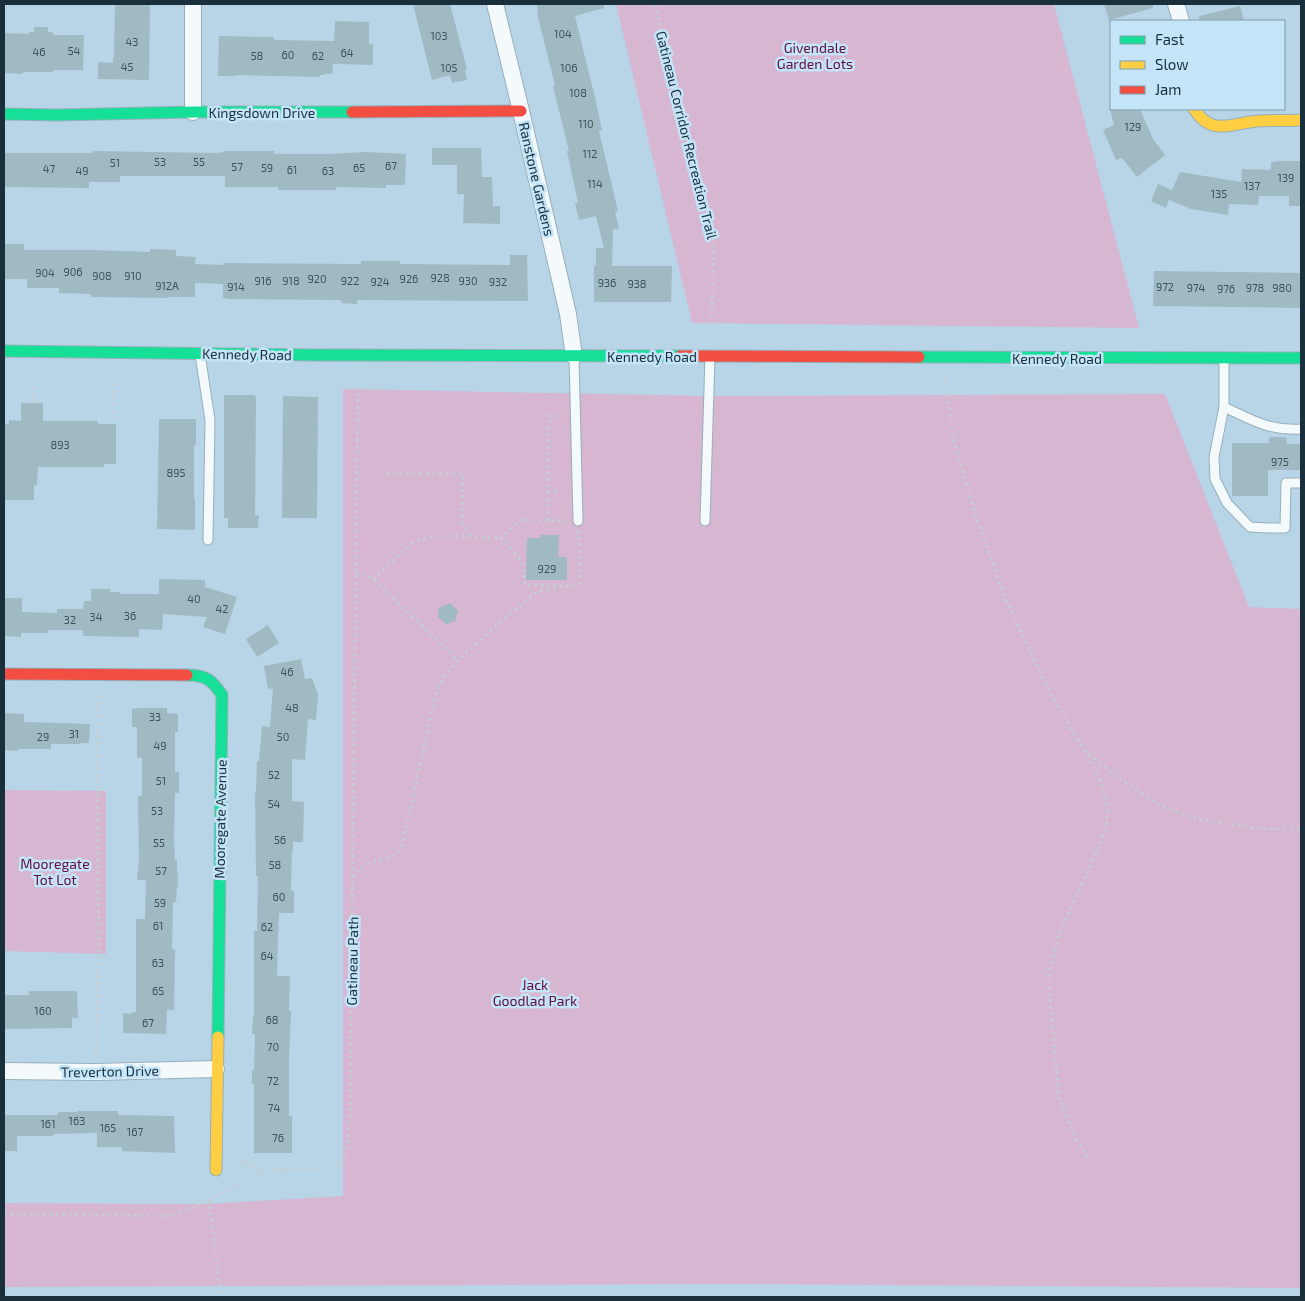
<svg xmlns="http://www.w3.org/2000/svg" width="1305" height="1301" viewBox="0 0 1305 1301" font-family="'Exo 2',sans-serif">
	<rect width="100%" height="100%" fill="#b7d5e6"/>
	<g fill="#d7b6d1">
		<path d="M616,4H1054L1139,328L692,323Z"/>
		<path d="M343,389L711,396L1165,394L1249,607L1301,609V1288L735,1284L4,1287V1203L207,1204L343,1196Z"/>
		<path d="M4,790L106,791V954L4,951Z"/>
	</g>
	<g fill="#a0bac4">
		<path d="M115,4H150L149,80L98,79V62L113,63V58H114Z"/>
		<path d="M413,4H450L467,69L465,70L467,80L452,83L450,75L432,80Z"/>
		<path d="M537,4H604V8L575,16L596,102L602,130L599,131L618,211L615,212L619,229H613L612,266H672L671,302H594V265L596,266V248H604L596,216L579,220L575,203H578L567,151H569L553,86L555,85L538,17Z"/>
		<path d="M1104,4H1153V8L1109,20Z"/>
		<path d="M1240,6L1244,21H1200L1199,16Z"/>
		<path d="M335,21L369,22V44H373V65L333,64L332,74H324V75H320V77L236,75V76H218L219,36L274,37V40L334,41Z"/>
		<path d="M34,27H48V32H53V35H84L83,70H53V72H23V74L4,73V33L29,34V32H34Z"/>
		<path d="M1110,109H1140L1153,139L1165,155L1137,177L1122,158L1116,160L1103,130L1114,125Z"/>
		<path d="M432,148H481L482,177H492L493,206H500V224L463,223L464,194H457V165H432Z"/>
		<path d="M93,151L217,153L225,152V151H274V154H327L367,152L406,154L405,185H386V188L336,187V190H278V187H225V176H120V182H89V188L4,187L5,153H93Z"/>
		<path d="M1277,161H1301V206H1289V196H1259L1258,205L1229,204L1228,215L1191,209L1169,200L1166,208L1151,201L1158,184L1172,190L1180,172L1241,182L1242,169L1271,170V162H1277Z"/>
		<path d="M4,244H24V250H93L150,252V249L176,250V256L196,257L195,264L223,265V263L361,264V261H400V264L510,265V255H527L528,301L357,300V304L341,303V300L229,299L223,298V284L195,283V297H169V298L91,297V294L59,293V288H27V279H4Z"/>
		<path d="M1154,271L1301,273V308L1153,306Z"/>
		<path d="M224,395H255L256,398L255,516L259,515L258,528H228V518H224Z"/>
		<path d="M283,396L318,397L317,518H282Z"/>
		<path d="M21,403H43V421H98V424H116V464H104V467H38L37,485H34V500H4V424H9V420L21,421Z"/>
		<path d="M159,419H196V445H194V499H195V530L157,529Z"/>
		<path d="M1269,437H1286L1287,444H1301V470H1268V496H1232V443H1269Z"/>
		<path d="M540,535H559L558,557H567V580H526L527,538H541Z"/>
		<path d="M159,579L205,580V587L237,597L225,634L203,627L207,617L163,614L162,630L139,629V637L83,636V630H48V633H21V637L4,636V598H22V612L57,613V609H83L84,601H91V589H110V592H120V594H159Z"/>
		<path d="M450,603L458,611L455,621L446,624L438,617L439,608Z"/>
		<path d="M268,625L279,643L257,657L246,639Z"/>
		<path d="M301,659L305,679L312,678L318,695L316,720L308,719L305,760L292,759V801L304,802L303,842H293V852H292L291,891H294V913H279L278,940L277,976H290L289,1011H291L289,1059V1116H292V1153H254V1084H252V1070H254L255,1034H252L253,1016H254V931H257L258,876H256L255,793H256L257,761H259L262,726L270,727L273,688L268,689L264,666Z"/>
		<path d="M140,708H167V713L178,714V732H175V772H179V793H175L174,838L175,860H177V873H178V887H177L176,902H173L172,949H175L174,1010H167L166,1034L123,1033V1013L132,1014V1012H136V919H145L146,880H137L139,860L138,796H142V758H137V727H132V709Z"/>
		<path d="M4,713L24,714V722L90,724L89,743H80L81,744H51V749H18V751L4,750Z"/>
		<path d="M29,991H77L78,1018H72V1028L4,1029V995H29Z"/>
		<path d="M78,1111H118V1115L174,1116L175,1153L122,1151V1147H97V1133L53,1134V1136H17V1151H4V1115H58V1112H78Z"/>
	</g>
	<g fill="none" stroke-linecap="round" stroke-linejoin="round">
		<defs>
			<g id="lane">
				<path d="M200,354L210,420L208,540"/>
				<path d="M574,356L578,521"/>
				<path d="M1224,359V407L1214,457L1215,479L1227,503L1250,527L1269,528H1285L1286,483H1301"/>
				<path d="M1224,407C1252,420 1269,431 1301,429"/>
				<path d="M705,521L710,356"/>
			</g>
			<g id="street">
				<path d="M495,4L521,111L568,314L574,356"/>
				<path d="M1176,4L1181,21"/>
				<path d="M193,112V4"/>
				<path d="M4,1071L95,1072L216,1069"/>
			</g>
			<g id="fast">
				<path d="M4,114L57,115L193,112H352"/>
				<path d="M4,351L314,355L680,356"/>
				<path d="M919,357L1301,358"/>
				<path d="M187,675C206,675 212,680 222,695L218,1037"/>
			</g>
			<g id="slow">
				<path d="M1194,109C1212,137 1231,123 1258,121C1272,120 1287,121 1301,120"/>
				<path d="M216,1170L218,1037"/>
			</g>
			<g id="jam">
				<path d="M352,112L521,111"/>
				<path d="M680,356L919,357"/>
				<path d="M4,674L187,675"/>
			</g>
		</defs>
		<use href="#lane" stroke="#97afbc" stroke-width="11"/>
		<use href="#street" stroke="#97afbc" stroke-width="18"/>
		<use href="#fast" stroke="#97afbc" stroke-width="13"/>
		<use href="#slow" stroke="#97afbc" stroke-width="13"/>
		<use href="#jam" stroke="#97afbc" stroke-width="13"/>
		<g stroke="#c5ced3" stroke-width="3" stroke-dasharray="2.5 4" stroke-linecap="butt">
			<path d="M655,4L695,167L711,224L714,247L711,338"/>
			<path d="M944,375L954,441L977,520L1007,602L1044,680L1064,717L1086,752L1100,780L1107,806V822L1102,840L1059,935L1048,975L1059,1098L1077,1141L1090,1161"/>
			<path d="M113,384V418"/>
			<path d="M33,402V384"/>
			<path d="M387,473L463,474L462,523L470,535"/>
			<path d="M548,491H561"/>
			<path d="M548,520L549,416H562"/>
			<path d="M356,573L373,579L458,660"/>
			<path d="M373,579L411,544C429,531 480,537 502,539"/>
			<path d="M563,586L525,585L522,561L502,539L509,530L520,520L566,521"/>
			<path d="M1089,754L1118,778L1162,807L1201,820L1264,829H1301"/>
			<path d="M353,877C358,871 363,865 371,862C384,857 394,859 402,846L433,706L437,691L443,679L458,660L528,598L540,591L556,587L577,585L579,584L581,570L578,530"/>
			<path d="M96,1056L99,948L97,774L99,693"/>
			<path d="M234,1159L263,1171"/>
			<path d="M209,1200L221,1297"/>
			<path d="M4,1214L171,1216L178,1214L209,1200L264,1171L331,1168C335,1167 339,1166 342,1163C349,1152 350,1111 350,1097L358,374"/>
		</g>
		<use href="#lane" stroke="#f4f9fb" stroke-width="9"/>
		<use href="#street" stroke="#f4f9fb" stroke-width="16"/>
		<use href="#fast" stroke="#16e098" stroke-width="11"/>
		<use href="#slow" stroke="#ffcf43" stroke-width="11"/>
		<use href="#jam" stroke="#f24e42" stroke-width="11"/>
	</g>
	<g text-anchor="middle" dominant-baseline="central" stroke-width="5" stroke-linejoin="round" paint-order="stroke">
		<g font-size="11" fill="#3b525d">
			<text x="563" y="33">104</text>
			<text x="439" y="35">103</text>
			<text x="132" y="41">43</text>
			<text x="74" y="50">54</text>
			<text x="39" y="51">46</text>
			<text x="347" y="52">64</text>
			<text x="288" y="54">60</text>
			<text x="257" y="55">58</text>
			<text x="318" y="55">62</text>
			<text x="127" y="66">45</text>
			<text x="449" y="67">105</text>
			<text x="569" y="67">106</text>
			<text x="578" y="92">108</text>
			<text x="586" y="123">110</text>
			<text x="1133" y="126">129</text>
			<text x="590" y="153">112</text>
			<text x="160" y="161">53</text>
			<text x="199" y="161">55</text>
			<text x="115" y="162">51</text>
			<text x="391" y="165">67</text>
			<text x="237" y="166">57</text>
			<text x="267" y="167">59</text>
			<text x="359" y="167">65</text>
			<text x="49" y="168">47</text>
			<text x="292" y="169">61</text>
			<text x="82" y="170">49</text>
			<text x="328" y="170">63</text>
			<text x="1286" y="177">139</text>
			<text x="595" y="183">114</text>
			<text x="1252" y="185">137</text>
			<text x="1219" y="193">135</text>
			<text x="73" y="271">906</text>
			<text x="45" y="272">904</text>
			<text x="102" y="275">908</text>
			<text x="133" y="275">910</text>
			<text x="440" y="277">928</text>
			<text x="317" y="278">920</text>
			<text x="409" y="278">926</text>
			<text x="263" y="280">916</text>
			<text x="291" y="280">918</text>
			<text x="350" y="280">922</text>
			<text x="468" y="280">930</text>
			<text x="380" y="281">924</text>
			<text x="498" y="281">932</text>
			<text x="607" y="282">936</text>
			<text x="637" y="283">938</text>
			<text x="167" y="285">912A</text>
			<text x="236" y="286">914</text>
			<text x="1165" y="286">972</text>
			<text x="1196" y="287">974</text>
			<text x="1255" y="287">978</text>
			<text x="1282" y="287">980</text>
			<text x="1226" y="288">976</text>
			<text x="60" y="444">893</text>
			<text x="1280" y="461">975</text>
			<text x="176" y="472">895</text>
			<text x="547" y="568">929</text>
			<text x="194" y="598">40</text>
			<text x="222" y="608">42</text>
			<text x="130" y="615">36</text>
			<text x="96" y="616">34</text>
			<text x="70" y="619">32</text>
			<text x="287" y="671">46</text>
			<text x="292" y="707">48</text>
			<text x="155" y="716">33</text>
			<text x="74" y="733">31</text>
			<text x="43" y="736">29</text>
			<text x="283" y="736">50</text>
			<text x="160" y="745">49</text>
			<text x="274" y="774">52</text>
			<text x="161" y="780">51</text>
			<text x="274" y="803">54</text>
			<text x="157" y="810">53</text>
			<text x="280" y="839">56</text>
			<text x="159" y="842">55</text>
			<text x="275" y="864">58</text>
			<text x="161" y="870">57</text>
			<text x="279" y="896">60</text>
			<text x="160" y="902">59</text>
			<text x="158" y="925">61</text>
			<text x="267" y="926">62</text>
			<text x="267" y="955">64</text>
			<text x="158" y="962">63</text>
			<text x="158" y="990">65</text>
			<text x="43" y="1010">160</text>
			<text x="272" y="1019">68</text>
			<text x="148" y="1022">67</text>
			<text x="273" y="1046">70</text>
			<text x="273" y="1080">72</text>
			<text x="274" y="1107">74</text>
			<text x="77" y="1120">163</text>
			<text x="48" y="1123">161</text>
			<text x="108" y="1127">165</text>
			<text x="135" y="1131">167</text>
			<text x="278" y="1137">76</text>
		</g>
		<g font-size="14" fill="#610c3a" stroke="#c4e4f7">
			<text x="815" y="47">Givendale<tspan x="815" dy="16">Garden Lots</tspan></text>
			<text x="55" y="863">Mooregate<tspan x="55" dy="16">Tot Lot</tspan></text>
			<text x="535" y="984">Jack<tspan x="535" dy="16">Goodlad Park</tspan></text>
		</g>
		<g font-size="14" fill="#192f3b" stroke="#c4e4f7">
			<text x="262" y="112">Kingsdown Drive</text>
			<text transform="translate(687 135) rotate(76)">Gatineau Corridor Recreation Trail</text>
			<text transform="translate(537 179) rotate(77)">Ranstone Gardens</text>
			<text transform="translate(247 354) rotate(1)">Kennedy Road</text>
			<text x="652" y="356">Kennedy Road</text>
			<text x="1057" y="358">Kennedy Road</text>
			<text transform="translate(220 819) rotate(-89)">Mooregate Avenue</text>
			<text transform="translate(352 961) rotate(-89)">Gatineau Path</text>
			<text transform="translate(110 1071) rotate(-1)">Treverton Drive</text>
		</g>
	</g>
	<rect width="1305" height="1301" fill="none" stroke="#192f3b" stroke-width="10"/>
	<rect x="1110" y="20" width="175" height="90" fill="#c4e4f7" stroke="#809cac"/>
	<rect x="1120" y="36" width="25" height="8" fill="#16e098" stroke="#809cac"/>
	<text x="1155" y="45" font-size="15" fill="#192f3b">Fast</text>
	<rect x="1120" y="61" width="25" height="8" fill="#ffcf43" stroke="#809cac"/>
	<text x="1155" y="70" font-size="15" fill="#192f3b">Slow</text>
	<rect x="1120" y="86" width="25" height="8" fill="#f24e42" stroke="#809cac"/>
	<text x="1155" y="95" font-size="15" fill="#192f3b">Jam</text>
</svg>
